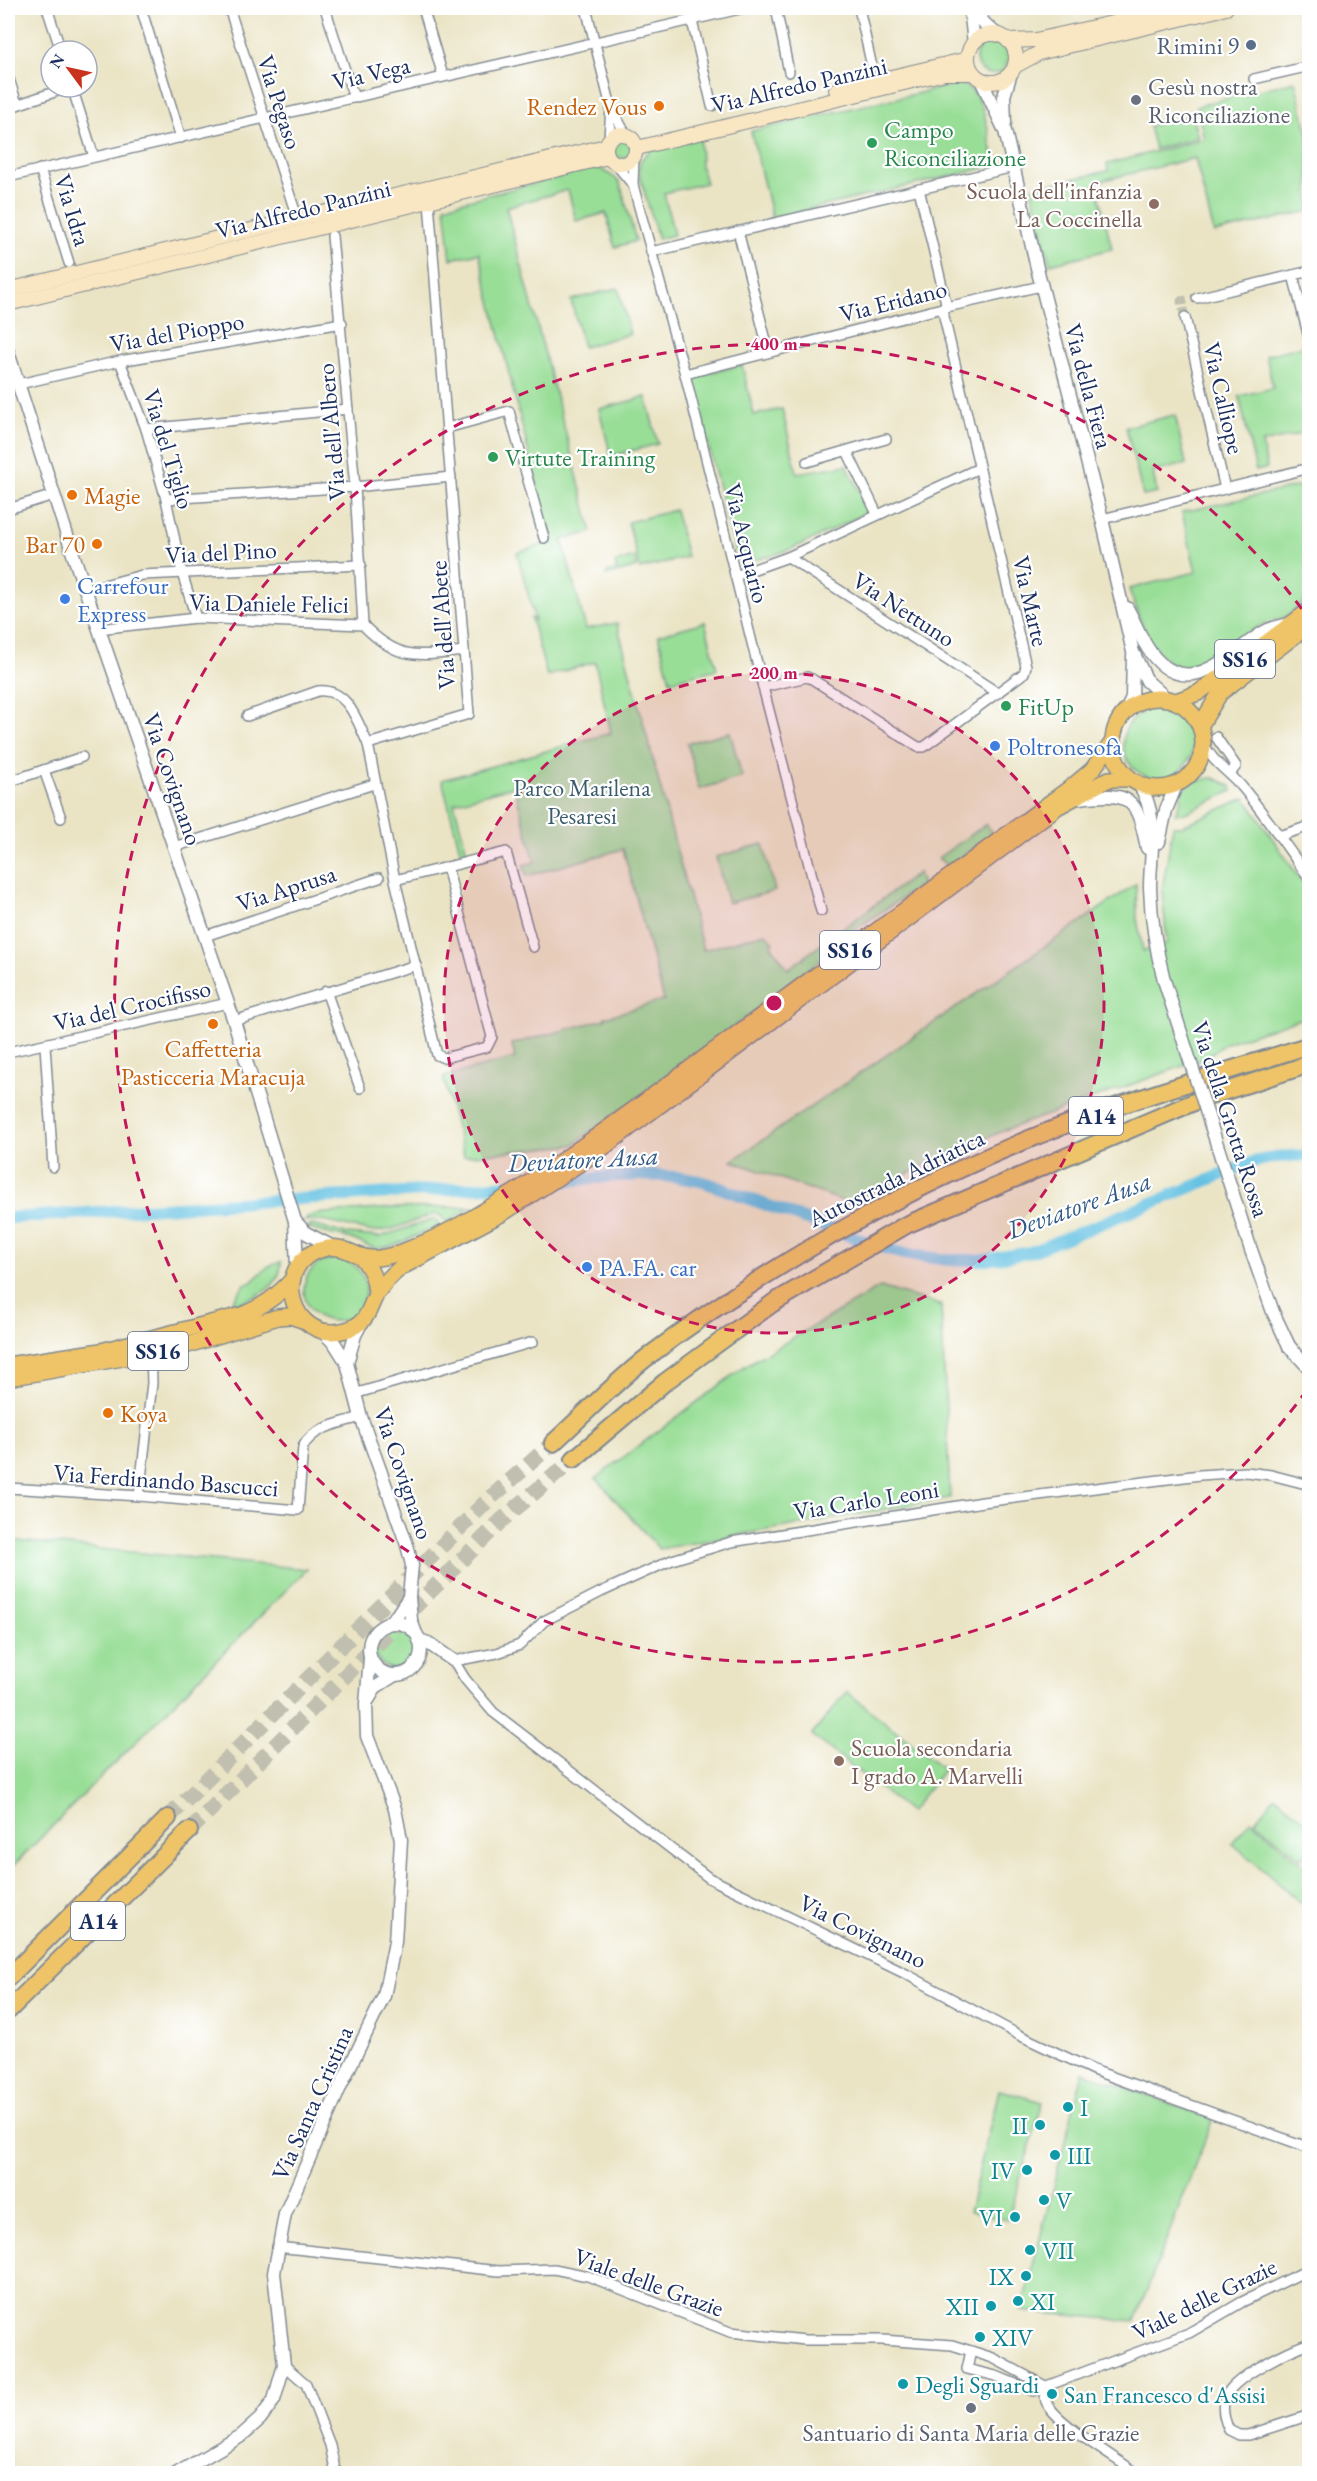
<svg xmlns="http://www.w3.org/2000/svg" width="1317" height="2481" viewBox="0 0 1317 2481" font-family="'EB Garamond',serif">
	<rect width="100%" height="100%" fill="#fff"/>
	<filter id="ink" filterUnits="userSpaceOnUse"><feTurbulence type="fractalNoise" baseFrequency=".0167" numOctaves="2"/><feDisplacementMap in="SourceGraphic" scale="12" xChannelSelector="R" yChannelSelector="G"/><feConvolveMatrix kernelMatrix="1 2 1 2 8 2 1 2 1" color-interpolation-filters="sRGB"/></filter>
	<filter id="wash" filterUnits="userSpaceOnUse"><feTurbulence type="fractalNoise" baseFrequency=".008" numOctaves="4" result="noise"/><feDisplacementMap in="SourceGraphic" scale="24" xChannelSelector="R" yChannelSelector="G"/><feGaussianBlur stdDeviation="1.35" result="paint"/><feColorMatrix in="noise" values="0 0 0 0 0 0 0 0 0 0 0 0 0 0 0 0 0 1.4 0 .05"/><feComposite in="paint" operator="in"/></filter>
	<g filter="url(#wash)">
		<rect width="100%" height="100%" fill="#eae4c5"/>
		<g fill="#99de97" stroke="#5a867a" stroke-width="1.5">
			<circle cx="992" cy="58" r="16"/>
			<path d="M1295,81L1309,138V211L1214,233L1195,158L1096,182L1112,249L1050,264L1031,188L1108,171L1107,164L1204,139L1197,106Z"/>
			<path d="M959,84C986,89 987,132 993,154L985,168L772,218L751,131Z"/>
			<path d="M1192,116L1198,138L1155,149L1149,126Z"/>
			<path d="M700,138L701,167L706,183L664,193L674,235L658,239L639,173L640,161L650,150Z"/>
			<circle cx="622" cy="149" r="9"/>
			<path d="M599,168L614,177L620,183L636,241L615,247L606,213L576,221L568,190L506,207L592,532L562,540L586,629L617,623L703,950L765,933L774,942L771,945L788,969L918,873L922,885L860,926L796,981L573,1145L464,1156L443,1077L515,1058L512,1044L605,1019V1017L664,1000L623,849L527,876L523,865L535,862L514,786L454,803L467,852L461,854L442,780L611,733L595,662L547,676L531,618L535,620L517,553L551,542L479,253L451,259L445,206L590,169Z"/>
			<path d="M618,288L630,334L583,347L571,300Z"/>
			<path d="M1303,346L1309,375V432L1262,443L1267,468L1256,471L1239,396L1273,388L1266,355Z"/>
			<path d="M742,365L754,415L782,409L797,473L847,465L869,511C842,524 765,569 739,558L735,551L691,377Z"/>
			<path d="M646,397L658,444L611,456L599,409Z"/>
			<path d="M1175,415L1186,464L1153,472L1157,493L1143,496L1126,427Z"/>
			<path d="M1309,484V598C1301,604 1293,613 1284,617C1275,621 1266,622 1258,627C1241,637 1227,653 1210,662C1160,688 1141,623 1129,589L1196,572L1182,512Z"/>
			<path d="M675,510L687,557L640,569L628,522Z"/>
			<path d="M634,557L637,567L606,576V573L617,570L615,563Z"/>
			<path d="M705,622L717,669L670,681L658,635Z"/>
			<circle cx="1158" cy="743" r="35"/>
			<path d="M730,732L742,777L699,789L687,743Z"/>
			<path d="M1214,778L1231,786L1232,791L1185,813L1175,814L1181,799L1180,794C1189,782 1199,779 1214,778Z"/>
			<path d="M1245,798L1309,892V1016L1226,1043L1205,1058L1005,1130L920,1167L851,1204L732,1161L1136,884L1137,919L1143,951L1167,943L1162,890L1173,826H1182Z"/>
			<path d="M986,824L992,832L988,838L948,866L938,858Z"/>
			<path d="M763,844L775,891L728,903L716,857Z"/>
			<path d="M472,1207L446,1222L440,1215L435,1214L392,1229L374,1232L317,1220L304,1221L308,1219L307,1217L316,1214L391,1208Z"/>
			<path d="M434,1219L440,1225C424,1232 391,1250 374,1248C365,1246 357,1240 348,1238C334,1234 320,1234 307,1227L312,1225L347,1234L380,1237Z"/>
			<circle cx="335" cy="1290" r="31"/>
			<path d="M281,1262C281,1291 251,1298 229,1307L245,1284L250,1283L269,1266Z"/>
			<path d="M880,1287L941,1305L950,1498L659,1549L596,1478L745,1366Z"/>
			<path d="M8,1540L307,1569L8,1871Z"/>
			<circle cx="395" cy="1649" r="20"/>
			<path d="M847,1692L944,1769L910,1812L812,1735Z"/>
			<path d="M1275,1796L1309,1824V1849L1301,1859L1255,1821Z"/>
			<path d="M1251,1820L1309,1870V1910L1232,1843Z"/>
			<path d="M1083,2072L1213,2119L1135,2321L1021,2311Z"/>
			<path d="M999,2090L1043,2102L1008,2220L969,2212Z"/>
		</g>
		<g fill="none" stroke-linecap="round" stroke-linejoin="round">
			<g stroke="#64c1e2" stroke-width="12">
				<path d="M552,1183C604,1177 655,1169 707,1183L866,1242L904,1254L949,1260H985L1031,1252L1253,1162L1276,1157L1310,1155"/>
				<path d="M8,1218L529,1184"/>
			</g>
		</g>
	</g>
	<g filter="url(#ink)">
		<g fill="none" stroke-linecap="round" stroke-linejoin="round">
			<path stroke="#c1c0b0" stroke-width="9" stroke-dasharray="9 4.5" stroke-linecap="butt" d="M1185,317L1181,301L1197,298"/>
			<g stroke="#c1c0b0" stroke-width="16" stroke-dasharray="16 8" stroke-linecap="butt">
				<path d="M168,1818L487,1501L553,1443"/>
				<path d="M189,1831L503,1519L574,1459"/>
			</g>
			<defs>
				<g id="minor">
					<path d="M47,8L61,51"/>
					<path d="M141,8L181,138"/>
					<path d="M229,8L294,208"/>
					<path d="M325,8L354,98"/>
					<path d="M423,8L443,76"/>
					<path d="M586,8L611,107L625,133"/>
					<path d="M689,8L712,106"/>
					<path d="M776,8L789,72"/>
					<path d="M859,8L872,67"/>
					<path d="M8,76L17,104"/>
					<path d="M1254,79L1310,66"/>
					<path d="M72,87L94,157"/>
					<path d="M8,108L69,87"/>
					<path d="M609,139L611,107"/>
					<path d="M634,157L633,185L685,374L763,687L821,911"/>
					<path d="M614,162L633,185"/>
					<path d="M40,169L69,263"/>
					<path d="M8,177L744,8"/>
					<path d="M919,189L947,307"/>
					<path d="M738,231L769,352"/>
					<path d="M332,236L355,487L363,625"/>
					<path d="M651,252L1014,167"/>
					<path d="M1293,275L1310,342"/>
					<path d="M1197,298L1310,271"/>
					<path d="M1185,317L1225,489"/>
					<path d="M120,361L146,429L166,499L182,573L196,618"/>
					<path d="M685,374L942,308L1041,286"/>
					<path d="M19,384L120,361L342,323"/>
					<path d="M447,428L509,411L544,538"/>
					<path d="M146,429L348,409"/>
					<path d="M847,451L877,514"/>
					<path d="M807,462L886,439"/>
					<path d="M166,499L355,487L451,477"/>
					<path d="M8,509L54,495"/>
					<path d="M1102,519L1310,468"/>
					<path d="M788,557L998,693"/>
					<path d="M735,576L788,557L979,468"/>
					<path d="M85,590L142,575L361,565"/>
					<path d="M98,629L196,618L363,625C398,661 417,656 464,651"/>
					<path d="M763,687L807,677L812,679L918,747H924L1024,673L1026,666L942,308"/>
					<path d="M247,716L318,691C348,688 357,721 368,744"/>
					<path d="M1216,737L1236,766L1230,774"/>
					<path d="M1203,742C1212,763 1229,771 1243,788C1267,817 1288,849 1310,879"/>
					<path d="M44,770L61,818"/>
					<path d="M8,782L82,757"/>
					<path d="M1279,836L1310,826"/>
					<path d="M174,847L374,784"/>
					<path d="M447,867L506,852L533,947"/>
					<path d="M395,880L447,867L492,1037L487,1047L444,1058L437,1055L395,880L368,744L469,714L429,202"/>
					<path d="M205,936L379,878"/>
					<path d="M326,991L360,1088"/>
					<path d="M234,1021L416,965"/>
					<path d="M45,1045L53,1167"/>
					<path d="M8,1052L228,1003"/>
					<path d="M354,1394L533,1342"/>
					<path d="M1310,1485L1271,1475L1246,1472L1200,1475L983,1502L731,1542L672,1560L601,1592L544,1621L520,1645L497,1653L454,1661L465,1679L493,1712L709,1878L906,1974L1019,2035L1093,2070L1310,2148"/>
					<path d="M8,1488L139,1496L298,1510L303,1447C312,1427 342,1423 361,1417"/>
					<path d="M139,1496L152,1383L151,1353"/>
					<path d="M277,2247L499,2271L554,2269L588,2276L730,2332L805,2340H882L952,2345L993,2358L1047,2387"/>
					<path d="M1310,2343C1289,2350 1238,2375 1227,2394C1220,2406 1224,2419 1229,2430L1239,2435H1248L1310,2415"/>
					<path d="M971,2351L967,2369L996,2376L1033,2391L1189,2333L1242,2302L1310,2269"/>
					<path d="M284,2365L306,2384L330,2445L336,2474"/>
					<path d="M1047,2387C1045,2394 1044,2399 1048,2405C1061,2426 1116,2458 1138,2474"/>
				</g>
				<g id="tertiary">
					<path d="M970,8L974,43"/>
					<path d="M974,8L984,23L997,35"/>
					<path d="M981,80L1005,131L1038,272L1102,519L1133,652L1147,681L1167,699"/>
					<path d="M1005,123L1004,96L1011,73"/>
					<path d="M8,352L74,557L234,1021L295,1221L297,1268"/>
					<path d="M1127,608C1135,622 1141,640 1151,653C1190,704 1230,651 1266,631C1273,627 1281,626 1289,624"/>
					<path d="M1126,712L1132,697L1133,656"/>
					<path d="M1139,784C1160,818 1150,851 1150,888C1151,920 1156,950 1164,980"/>
					<path d="M1079,798C1131,792 1137,797 1147,848"/>
					<path d="M1159,842L1166,810L1177,783"/>
					<path d="M295,1221L306,1233L333,1247"/>
					<path d="M321,1330L335,1344L347,1363L361,1417L407,1545L412,1565L409,1597L411,1620L416,1634"/>
					<path d="M1289,1346L1310,1369"/>
					<path d="M347,1363L355,1335L363,1320"/>
					<circle cx="395" cy="1649" r="26"/>
					<path d="M386,1625L397,1615L409,1597"/>
					<path d="M419,1640L428,1643L454,1661"/>
					<path d="M368,1700L376,1687L395,1675"/>
					<path d="M176,2474L241,2436L260,2419L274,2400L284,2365L274,2273L285,2214L341,2085L384,1996L395,1942L401,1840L395,1809L367,1736L366,1704L370,1658"/>
				</g>
				<g id="secondary">
					<circle cx="992" cy="58" r="24"/>
					<path d="M1008,41L1036,40L1179,8"/>
					<path d="M1015,66L1039,53L1226,8"/>
					<path d="M836,90L968,59"/>
					<circle cx="621" cy="149" r="15"/>
					<path d="M637,148L945,73H973"/>
					<path d="M8,290L234,234L606,146"/>
					<path d="M8,304L608,157"/>
				</g>
				<g id="primary">
					<circle cx="1158" cy="743" r="45"/>
					<path d="M1176,701L1198,693L1310,610"/>
					<path d="M1200,726L1220,693L1310,624"/>
					<path d="M1114,740L1092,770L1074,785C945,879 817,975 688,1070C632,1111 577,1152 518,1190C481,1213 441,1238 399,1253C390,1256 380,1259 371,1258C352,1257 345,1243 323,1249C269,1262 290,1346 346,1330C369,1323 368,1309 377,1293C383,1283 391,1276 400,1268L503,1213L596,1153L1057,807L1109,779H1131"/>
					<path d="M360,1256C371,1268 375,1278 376,1294"/>
					<path d="M8,1365L101,1351L242,1315C264,1306 277,1296 293,1279"/>
					<path d="M8,1378L151,1353L188,1345L278,1317L290,1316L305,1321"/>
				</g>
				<g id="motorway">
					<path d="M553,1443C585,1414 616,1381 650,1355C770,1265 900,1191 1039,1135C1127,1100 1219,1074 1310,1045"/>
					<path d="M574,1459L665,1382L773,1303L906,1225L1201,1099L1310,1064"/>
					<path d="M8,1978L168,1818"/>
					<path d="M8,2011L189,1831"/>
				</g>
			</defs>
			<use href="#minor" stroke="#828a92" stroke-width="12"/>
			<use href="#tertiary" stroke="#828a92" stroke-width="15"/>
			<use href="#secondary" stroke="#828a92" stroke-width="16"/>
			<use href="#primary" stroke="#828a92" stroke-width="18"/>
			<use href="#motorway" stroke="#828a92" stroke-width="20"/>
			<use href="#minor" stroke="#fff" stroke-width="9"/>
			<use href="#tertiary" stroke="#fff" stroke-width="12"/>
			<use href="#secondary" stroke="#f9e7c3" stroke-width="14"/>
			<use href="#primary" stroke="#efc469" stroke-width="15"/>
			<use href="#motorway" stroke="#efc469" stroke-width="16"/>
			<defs>
				<path id="tertiary-bridge" d="M1164,980L1251,1250L1273,1312L1289,1346"/>
			</defs>
			<use href="#tertiary-bridge" stroke="#828a92" stroke-width="15" stroke-linecap="butt"/>
			<use href="#tertiary-bridge" stroke="#fff" stroke-width="12"/>
		</g>
	</g>
	<circle cx="774" cy="1003" r="330" fill="#c2185b" fill-opacity=".12"/>
	<g fill="none" stroke="#c2185b" stroke-width="3" stroke-dasharray="10 8">
		<circle cx="774" cy="1003" r="330"/>
		<path d="M1307 1390A659 659 0 1 1 1307 616"/>
	</g>
	<circle fill="#5c6f8a" stroke="#fff" stroke-width="2" cx="1251" cy="45" r="6"/>
	<g fill="#6b7280" stroke="#fff" stroke-width="2">
		<circle cx="1136" cy="100" r="6"/>
		<circle cx="971" cy="2408" r="6"/>
	</g>
	<g fill="#e8710a" stroke="#fff" stroke-width="2">
		<circle cx="659" cy="106" r="6"/>
		<circle cx="72" cy="495" r="6"/>
		<circle cx="97" cy="544" r="6"/>
		<circle cx="213" cy="1024" r="6"/>
		<circle cx="108" cy="1413" r="6"/>
	</g>
	<g fill="#2e9e5b" stroke="#fff" stroke-width="2">
		<circle cx="872" cy="143" r="6"/>
		<circle cx="493" cy="457" r="6"/>
		<circle cx="1006" cy="706" r="6"/>
	</g>
	<g fill="#8d6e63" stroke="#fff" stroke-width="2">
		<circle cx="1154" cy="204" r="6"/>
		<circle cx="839" cy="1761" r="6"/>
	</g>
	<g fill="#3f7fe0" stroke="#fff" stroke-width="2">
		<circle cx="65" cy="599" r="6"/>
		<circle cx="995" cy="746" r="6"/>
		<circle cx="587" cy="1267" r="6"/>
	</g>
	<g fill="#0f9aa8" stroke="#fff" stroke-width="2">
		<circle cx="1068" cy="2107" r="6"/>
		<circle cx="1040" cy="2125" r="6"/>
		<circle cx="1055" cy="2155" r="6"/>
		<circle cx="1027" cy="2170" r="6"/>
		<circle cx="1044" cy="2200" r="6"/>
		<circle cx="1015" cy="2217" r="6"/>
		<circle cx="1030" cy="2250" r="6"/>
		<circle cx="1026" cy="2276" r="6"/>
		<circle cx="1018" cy="2301" r="6"/>
		<circle cx="991" cy="2306" r="6"/>
		<circle cx="980" cy="2337" r="6"/>
		<circle cx="903" cy="2384" r="6"/>
		<circle cx="1052" cy="2394" r="6"/>
	</g>
	<g text-anchor="middle" dominant-baseline="central" stroke-width="4.5" stroke-linejoin="round" paint-order="stroke">
		<g fill="#fff" stroke="#5f6d8e" stroke-width="1.5">
			<rect x="1215" y="640" width="60" height="38" rx="4.5"/>
			<rect x="820" y="931" width="60" height="38" rx="4.5"/>
			<rect x="1069" y="1097" width="54" height="38" rx="4.5"/>
			<rect x="128" y="1332" width="60" height="38" rx="4.5"/>
			<rect x="71" y="1902" width="54" height="38" rx="4.5"/>
		</g>
		<g font-size="22" font-weight="bold" fill="#1b2f5e">
			<text x="1245" y="659">SS16</text>
			<text x="850" y="950">SS16</text>
			<text x="1096" y="1116">A14</text>
			<text x="158" y="1351">SS16</text>
			<text x="98" y="1921">A14</text>
		</g>
		<g font-size="24" fill="#4e5e75" stroke="#fff" text-anchor="end">
			<text x="1239" y="45">Rimini 9</text>
		</g>
		<g font-size="24" fill="#1b2f5e" stroke="#fff">
			<text transform="translate(371 73) rotate(-13)">Via Vega</text>
			<text transform="translate(799 85) rotate(-13)">Via Alfredo Panzini</text>
			<text transform="translate(280 102) rotate(72)">Via Pegaso</text>
			<text transform="translate(303 209) rotate(-14)">Via Alfredo Panzini</text>
			<text transform="translate(73 210) rotate(73)">Via Idra</text>
			<text transform="translate(893 301) rotate(-14)">Via Eridano</text>
			<text transform="translate(177 332) rotate(-10)">Via del Pioppo</text>
			<text transform="translate(1089 386) rotate(75)">Via della Fiera</text>
			<text transform="translate(1224 398) rotate(77)">Via Calliope</text>
			<text transform="translate(331 432) rotate(-95)">Via dell'Albero</text>
			<text transform="translate(169 449) rotate(73)">Via del Tiglio</text>
			<text transform="translate(747 543) rotate(76)">Via Acquario</text>
			<text transform="translate(221 552) rotate(-3)">Via del Pino</text>
			<text transform="translate(1031 601) rotate(77)">Via Marte</text>
			<text transform="translate(269 603) rotate(1)">Via Daniele Felici</text>
			<text transform="translate(904 609) rotate(33)">Via Nettuno</text>
			<text transform="translate(442 625) rotate(-94)">Via dell'Abete</text>
			<text transform="translate(173 779) rotate(71)">Via Covignano</text>
			<text transform="translate(286 888) rotate(-18)">Via Aprusa</text>
			<text transform="translate(132 1005) rotate(-13)">Via del Crocifisso</text>
			<text transform="translate(1231 1119) rotate(72)">Via della Grotta Rossa</text>
			<text transform="translate(896 1178) rotate(-26)">Autostrada Adriatica</text>
			<text transform="translate(404 1473) rotate(71)">Via Covignano</text>
			<text transform="translate(166 1480) rotate(4)">Via Ferdinando Bascucci</text>
			<text transform="translate(866 1500) rotate(-9)">Via Carlo Leoni</text>
			<text transform="translate(863 1931) rotate(26)">Via Covignano</text>
			<text transform="translate(312 2103) rotate(-66)">Via Santa Cristina</text>
			<text transform="translate(649 2282) rotate(20)">Viale delle Grazie</text>
			<text transform="translate(1204 2299) rotate(-26)">Viale delle Grazie</text>
		</g>
		<g font-size="24" fill="#5b616d" stroke="#fff" text-anchor="start">
			<text x="1148" y="86">Gesù nostra<tspan x="1148" dy="28">Riconciliazione</tspan></text>
			<text x="971" y="2432" text-anchor="middle">Santuario di Santa Maria delle Grazie</text>
		</g>
		<g font-size="24" fill="#c56008" stroke="#fff" text-anchor="end">
			<text x="647" y="106">Rendez Vous</text>
			<text x="84" y="495" text-anchor="start">Magie</text>
			<text x="85" y="544">Bar 70</text>
			<text x="213" y="1048" text-anchor="middle">Caffetteria<tspan x="213" dy="28">Pasticceria Maracuja</tspan></text>
			<text x="120" y="1413" text-anchor="start">Koya</text>
		</g>
		<g font-size="24" fill="#27864d" stroke="#fff" text-anchor="start">
			<text x="884" y="129">Campo<tspan x="884" dy="28">Riconciliazione</tspan></text>
			<text x="505" y="457">Virtute Training</text>
			<text x="1018" y="706">FitUp</text>
		</g>
		<g font-size="24" fill="#785e54" stroke="#fff" text-anchor="end">
			<text x="1142" y="190">Scuola dell'infanzia<tspan x="1142" dy="28">La Coccinella</tspan></text>
			<text x="851" y="1747" text-anchor="start">Scuola secondaria<tspan x="851" dy="28">I grado A. Marvelli</tspan></text>
		</g>
		<g font-size="24" fill="#366cbe" stroke="#fff" text-anchor="start">
			<text x="77" y="585">Carrefour<tspan x="77" dy="28">Express</tspan></text>
			<text x="1007" y="746">Poltronesofà</text>
			<text x="599" y="1267">PA.FA. car</text>
		</g>
		<g font-size="24" fill="#3a5b6c" stroke="#fff">
			<text x="582" y="787">Parco Marilena<tspan x="582" dy="28">Pesaresi</tspan></text>
		</g>
		<g font-size="24" fill="#0d838f" stroke="#fff" text-anchor="start">
			<text x="1080" y="2107">I</text>
			<text x="1028" y="2125" text-anchor="end">II</text>
			<text x="1067" y="2155">III</text>
			<text x="1015" y="2170" text-anchor="end">IV</text>
			<text x="1056" y="2200">V</text>
			<text x="1003" y="2217" text-anchor="end">VI</text>
			<text x="1042" y="2250">VII</text>
			<text x="1014" y="2276" text-anchor="end">IX</text>
			<text x="1030" y="2301">XI</text>
			<text x="979" y="2306" text-anchor="end">XII</text>
			<text x="992" y="2337">XIV</text>
			<text x="915" y="2384">Degli Sguardi</text>
			<text x="1064" y="2394">San Francesco d'Assisi</text>
		</g>
		<g font-size="26" font-style="italic" fill="#315b86" stroke="#fff">
			<text transform="translate(583 1159) rotate(-3)">Deviatore Ausa</text>
			<text transform="translate(1079 1205) rotate(-20)">Deviatore Ausa</text>
		</g>
	</g>
	<circle cx="774" cy="1003" r="9" fill="#c2185b" stroke="#fff" stroke-width="3"/>
	<g font-size="18" text-anchor="middle" font-weight="bold" fill="#c2185b" stroke="#fff" stroke-width="4.5" stroke-linejoin="round" paint-order="stroke">
		<text x="774" y="350">400 m</text>
		<text x="774" y="679">200 m</text>
	</g>
	<rect width="1317" height="2481" fill="none" stroke="#fff" stroke-width="30"/>
	<g transform="translate(69 69) rotate(303)"><circle r="28" fill="#ffffff" stroke="#a4acbf" stroke-width="1.5"/>
	<path d="M0-4.5L10 22L0 15L-10 22Z" fill="#c8321e"/>
	<text y="-9" font-size="16" font-weight="bold" text-anchor="middle" fill="#1b2f5e">N</text>
	</g>
</svg>
